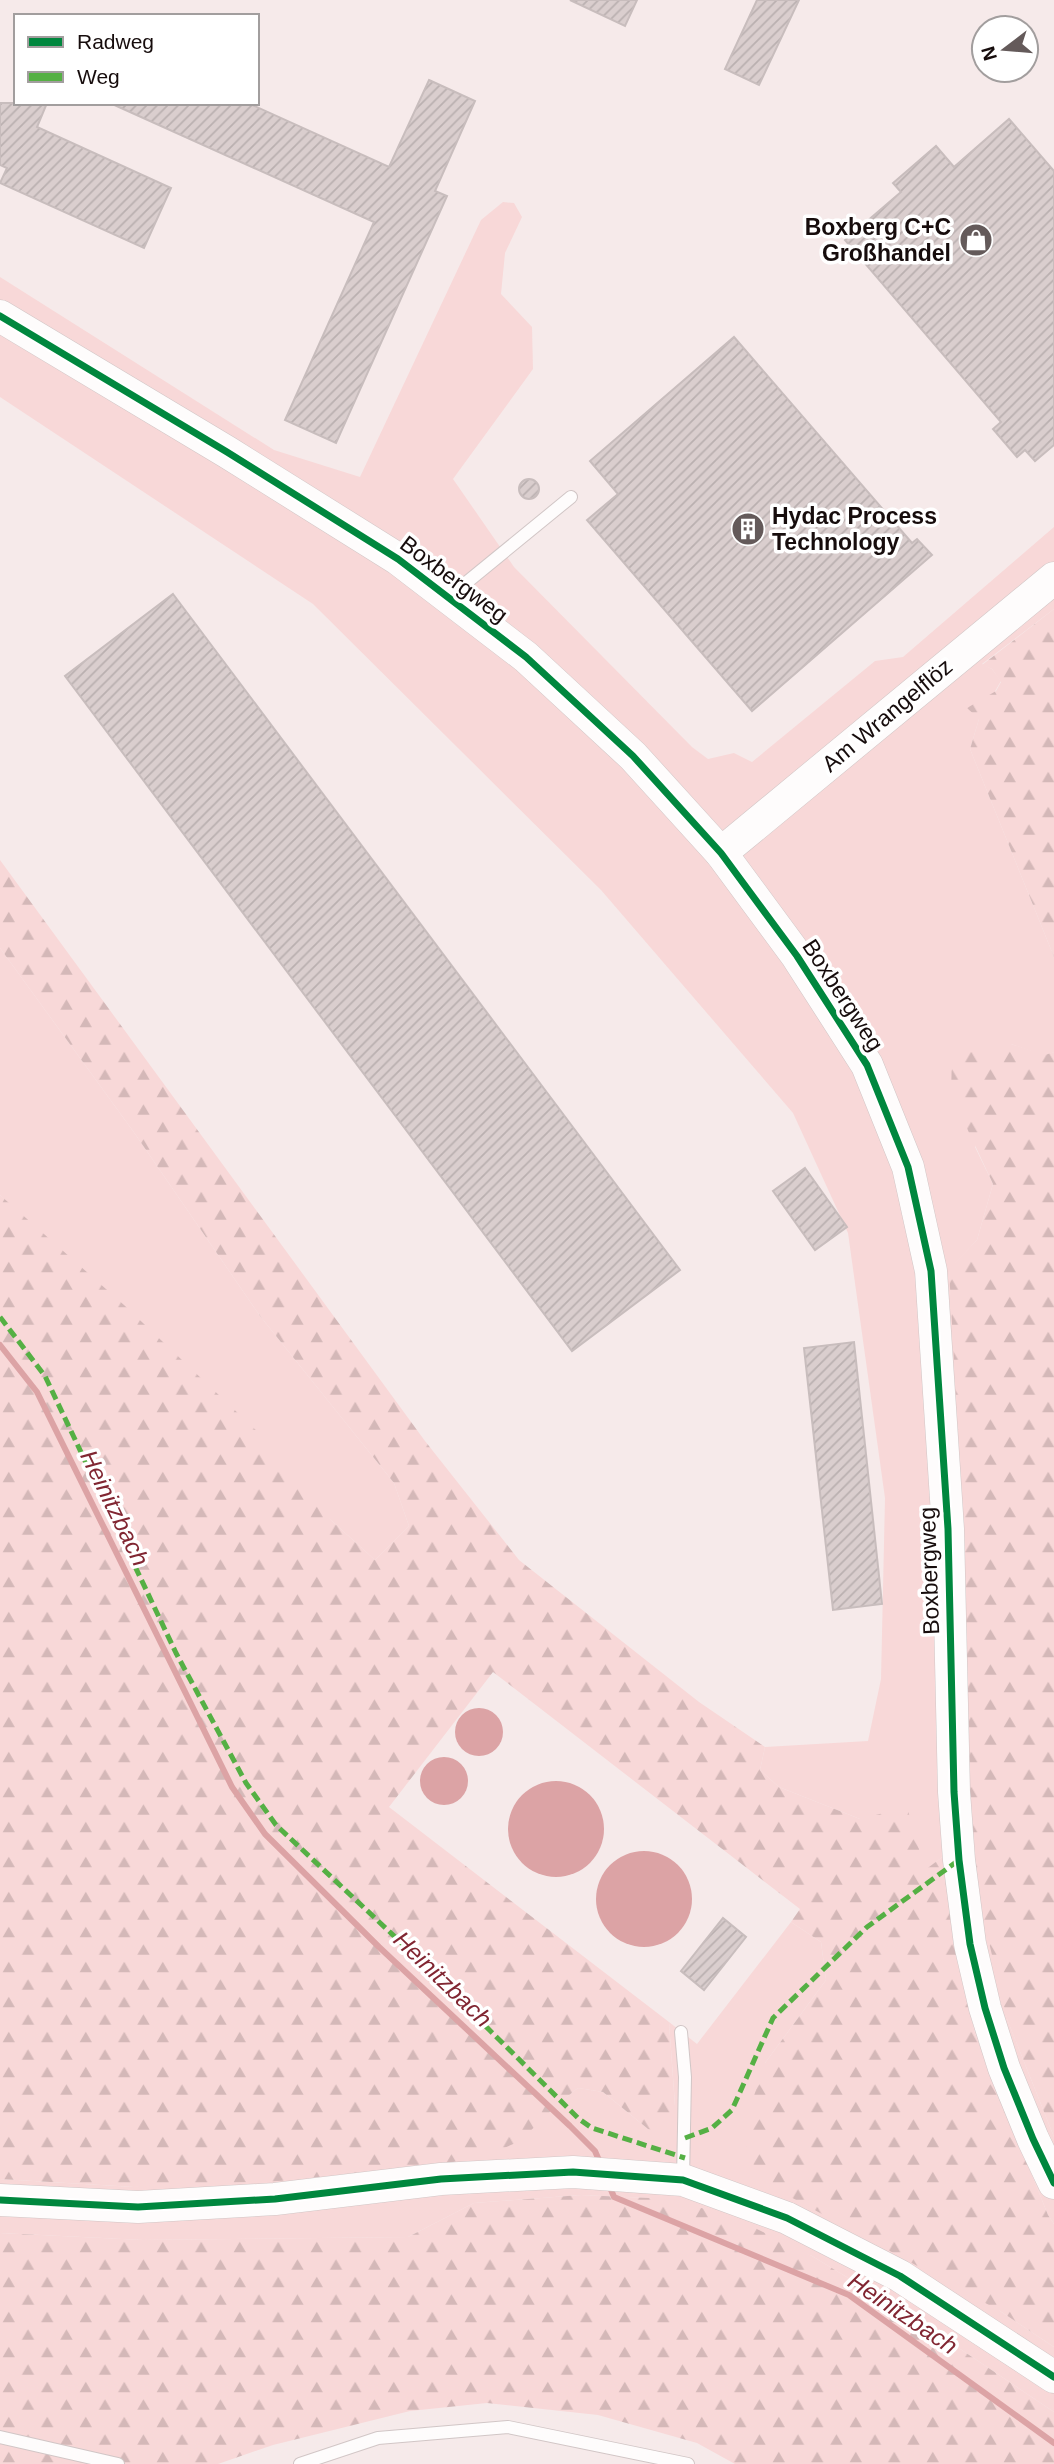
<svg xmlns="http://www.w3.org/2000/svg" width="1054" height="2464" viewBox="0 0 1054 2464" font-family="Helvetica,sans-serif">
	<defs>
		<pattern id="forest-firs" width="22" height="20" patternUnits="userSpaceOnUse" patternTransform="scale(1.75)"><rect width="22" height="20" fill="#f8d8d8"/><path d="M5 1l3.5 6h-7zM16 11l3.5 6h-7z" fill="#d4b8b8"/></pattern>
		<pattern id="building-hatch" width="6" height="6" patternUnits="userSpaceOnUse" patternTransform="scale(1.75)"><rect width="6" height="6" fill="#dacece"/><path d="M-1 1l2-2M0 6l6-6M5 7l2-2" fill="none" stroke="#bab0b0"/></pattern>
	</defs>
	<rect width="100%" height="100%" fill="#f6eaea"/>
	<g fill="#f8d8d8">
		<path d="M503,202L514,203L522,217L505,253L501,294L532,327L533,369L453,479L514,567L692,747L708,759L734,753L752,762L875,661L903,657L1054,527V609L982,664L992,669L1001,681L979,719L970,749L1054,957V1052L1045,1056L1011,1044L975,1147L993,1184L977,1240L949,1270L1007,2019L1054,2137V2224L1048,2215L975,2033L956,1950L952,1849L925,1871L860,1819L779,1787L760,1770L765,1747L868,1741L881,1679L885,1498L848,1233L793,1113L601,890L313,604L0,397V277L274,450L360,477L481,220Z"/>
		<path d="M0,948L133,1131L260,1316L394,1483L409,1526L375,1560L332,1521L0,1195Z"/>
		<path d="M791,1922L821,1942L826,1980L765,2063L1000,2311L1054,2347V2412L911,2316L812,2256L649,2198L581,2195L474,2203L408,2237L143,2240L0,2233V2179L134,2187L558,2104L578,2088L603,2092L648,2129L675,2105L669,2022L697,2044Z"/>
	</g>
	<g fill="url(#forest-firs)">
		<path d="M1054,609V957L970,749L979,719L967,708L996,691L1001,682L992,669L982,665Z"/>
		<path d="M0,860L425,1441L519,1560L699,1702L765,1747L760,1770L779,1787L860,1819L907,1807L925,1870L953,1849L956,1950L975,2033L1048,2215L1054,2224V2347L1000,2311L776,2189L752,2163L742,2131L765,2063L826,1980L821,1942L791,1922L800,1909L493,1672L389,1807L669,2022L675,2106L664,2133L648,2129L603,2092L578,2088L558,2104L520,2141L504,2148L446,2164L279,2181L134,2187L0,2179V1195L124,1305L259,1433L332,1521L375,1560L409,1526L394,1483L260,1316L133,1131L0,948Z"/>
		<path d="M1011,1044L1045,1055L1054,1052V2137L1007,2019L980,1904L969,1838L963,1527L949,1269L977,1240L993,1184L951,1094L952,1056Z"/>
		<path d="M581,2195L649,2198L722,2212L812,2256L911,2316L1054,2412V2464H735L697,2443L598,2415L487,2403L410,2411L273,2445L218,2464H0V2233L143,2240L408,2237L474,2203Z"/>
	</g>
	<g fill="#dca3a5">
		<circle cx="479" cy="1732" r="24"/>
		<circle cx="444" cy="1781" r="24"/>
		<circle cx="556" cy="1829" r="48"/>
		<circle cx="644" cy="1899" r="48"/>
	</g>
	<g fill="none" stroke-linecap="round" stroke-linejoin="round">
		<g stroke="#dca3a5" stroke-width="6">
			<path d="M0,1345L37,1392L232,1787L265,1834L379,1947L570,2126L595,2151L601,2165"/>
			<path d="M609,2185L614,2197L849,2295L1054,2443"/>
		</g>
	</g>
	<g fill="url(#building-hatch)" stroke="#c8bdbd" stroke-width="2">
		<path d="M570,0H637L625,26Z"/>
		<path d="M757,0H799L759,85L725,69Z"/>
		<path d="M429,80L475,101L435,191L447,196L336,443L285,420L374,222L110,103H248L389,167Z"/>
		<path d="M0,103H47L37,127L171,188L144,248L0,183L7,168L0,165Z"/>
		<path d="M1009,119L1054,171V445L1035,461L1025,450L1017,457L993,429L1001,422L845,240L901,192L893,183L936,146L954,167Z"/>
		<path d="M734,337L912,543L917,539L932,555L752,711L587,520L618,494L590,461Z"/>
		<circle cx="529" cy="489" r="10"/>
		<path d="M173,594L680,1270L572,1351L65,676Z"/>
		<path d="M805,1168L847,1227L815,1250L773,1191Z"/>
		<path d="M854,1342L882,1604L833,1610L804,1348Z"/>
		<path d="M723,1918L746,1937L704,1990L681,1971Z"/>
	</g>
	<g fill="none" stroke-linecap="round" stroke-linejoin="round">
		<defs>
			<g id="service">
				<path d="M450,596L571,497"/>
				<path d="M681,2032L685,2077L683,2179"/>
				<path d="M0,2437L118,2464"/>
				<path d="M300,2464L378,2438L508,2427L688,2464"/>
			</g>
			<g id="tertiary">
				<path d="M0,316L227,452L398,559L526,657L633,756L721,853L797,956L867,1065L908,1167L931,1271L948,1529L954,1792L959,1860L970,1944L985,2008L1004,2068L1033,2139L1054,2183"/>
				<path d="M721,853L1054,578"/>
				<path d="M0,2200L138,2207L275,2199L441,2179L573,2172L683,2180L787,2218L900,2276L1054,2377"/>
			</g>
		</defs>
		<use href="#service" stroke="#d1c6c6" stroke-width="14"/>
		<use href="#tertiary" stroke="#d1c6c6" stroke-width="33"/>
		<use href="#service" stroke="#fefcfc" stroke-width="12"/>
		<use href="#tertiary" stroke="#fefcfc" stroke-width="32"/>
		<g stroke="#55b044" stroke-width="5" stroke-dasharray="10 5" stroke-linecap="butt">
			<path d="M0,1317L45,1376L176,1653L246,1783L276,1825L409,1950L579,2119L592,2128L685,2158"/>
			<path d="M685,2138L712,2128L732,2110L773,2018L867,1927L959,1860"/>
		</g>
		<defs>
			<g id="cycleway">
				<path d="M0,316L227,452L398,559L526,657L633,756L721,853L797,956L867,1065L908,1167L931,1271L948,1529L954,1792L959,1860L970,1944L985,2008L1004,2068L1033,2139L1054,2183"/>
				<path d="M0,2200L138,2207L275,2199L441,2179L573,2172L683,2180L787,2218L900,2276L1054,2377"/>
			</g>
		</defs>
		<use href="#cycleway" stroke="#fff" stroke-width="11"/>
		<use href="#cycleway" stroke="#00873e" stroke-width="7"/>
	</g>
	<defs>
		<symbol id="shop-disc" viewBox="-11 -11 22 22"><circle r="9.5" fill="#645a5a" stroke="#fff"/><path d="M-5-2.5h2.3a2.7 3.5 0 0 1 5.4 0H5L5.5 6h-11ZM-1.5-2.5h3a1.5 2.3 0 0 0-3 0Z" fill="#fff"/></symbol>
		<symbol id="building-disc" viewBox="-11 -11 22 22"><circle r="9.5" fill="#645a5a" stroke="#fff"/><path d="M-4-6H4V6H1V3H-1V6H-4ZM-2.5-4.3h1.7v1.8h-1.7ZM.8-4.3h1.7v1.8H.8ZM-2.5-1h1.7V.8h-1.7ZM.8-1h1.7V.8H.8Z" fill="#fff"/></symbol>
	</defs>
	<g fill-rule="evenodd">
		<use href="#shop-disc" x="957" y="221" width="38" height="38"/>
		<use href="#building-disc" x="729" y="510" width="38" height="38"/>
	</g>
	<g text-anchor="middle" dominant-baseline="central" stroke-width="7" stroke-linejoin="round" paint-order="stroke">
		<g font-size="23" font-weight="bold" fill="#160c0c" stroke="#fff" text-anchor="end">
			<text x="951" y="227">Boxberg C+C<tspan x="951" dy="26">Großhandel</tspan></text>
			<text x="772" y="516" text-anchor="start">Hydac Process<tspan x="772" dy="26">Technology</tspan></text>
		</g>
		<g font-size="23" fill="#160c0c" stroke="#fff">
			<text transform="translate(454 579) rotate(37)">Boxbergweg</text>
			<text transform="translate(887 715) rotate(-40)">Am Wrangelflöz</text>
			<text transform="translate(843 995) rotate(57)">Boxbergweg</text>
			<text transform="translate(929 1571) rotate(-92)">Boxbergweg</text>
		</g>
		<g font-size="24" font-style="italic" fill="#812632" stroke="#fff">
			<text transform="translate(115 1508) rotate(64)">Heinitzbach</text>
			<text transform="translate(443 1979) rotate(44)">Heinitzbach</text>
			<text transform="translate(903 2313) rotate(34)">Heinitzbach</text>
		</g>
	</g>
	<rect x="14" y="14" width="245" height="91" fill="#ffffff" stroke="#a29e9e" stroke-width="2"/>
	<rect x="28" y="37" width="35" height="10" fill="#00873e" stroke="#a29e9e" stroke-width="2"/>
	<text x="77" y="49" font-size="21" fill="#160c0c">Radweg</text>
	<rect x="28" y="72" width="35" height="10" fill="#55b044" stroke="#a29e9e" stroke-width="2"/>
	<text x="77" y="84" font-size="21" fill="#160c0c">Weg</text>
	<g transform="translate(1005 49) rotate(254)"><circle r="33" fill="#ffffff" stroke="#a29e9e" stroke-width="2"/>
	<path d="M0-5L12 26L0 18L-12 26Z" fill="#645a5a"/>
	<text y="-10" font-size="19" font-weight="bold" text-anchor="middle" fill="#160c0c">N</text>
	</g>
</svg>
